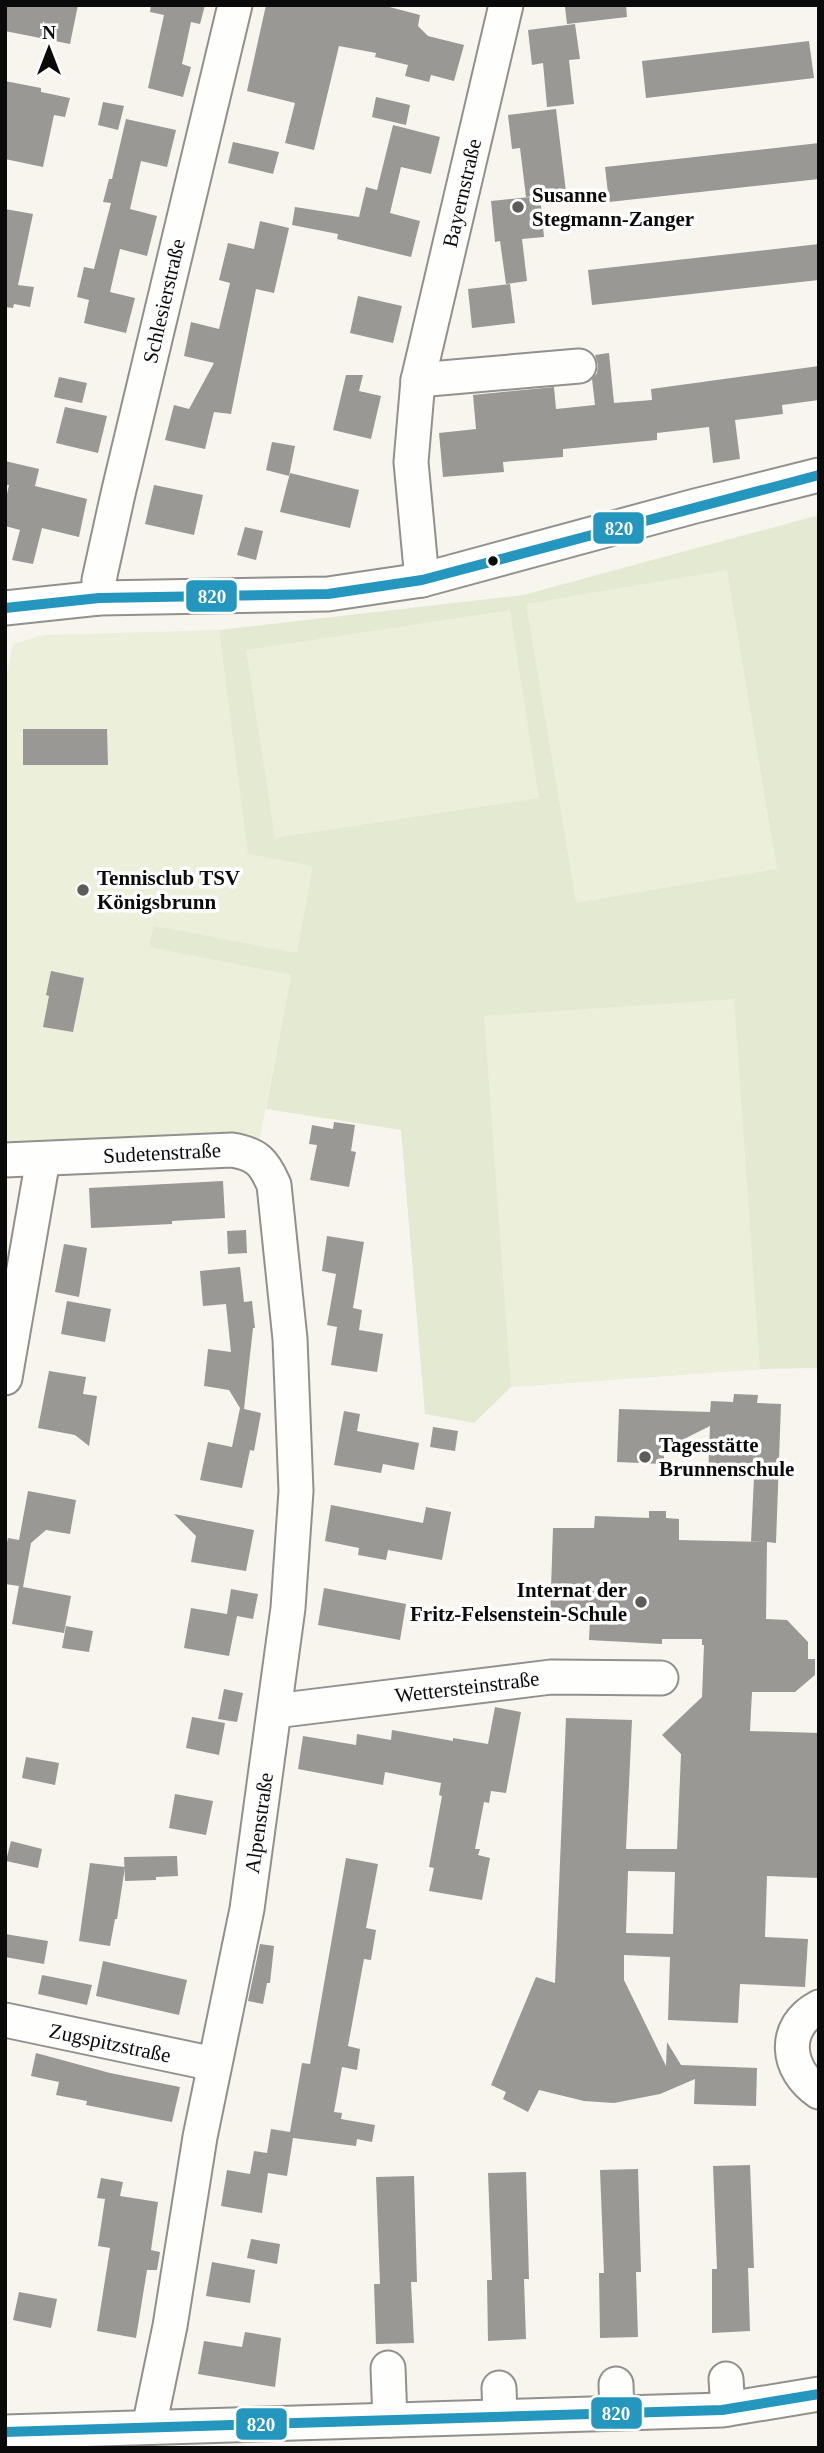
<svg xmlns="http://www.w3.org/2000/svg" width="824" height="2453" viewBox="0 0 824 2453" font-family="Georgia,serif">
	<rect width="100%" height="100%" fill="#f8f5ee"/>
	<path fill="#e3ead1" d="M819,515V1368L760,1369L511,1387L474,1423L425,1414L401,1130L266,1109L291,975L149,948L169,839L247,853L219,630L523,595Z"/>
	<g fill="#ecefda">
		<path d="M727,570L777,869L576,903L526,604Z"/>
		<path d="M510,610L539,798L275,838L246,650Z"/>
		<path d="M219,630L248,854L313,866L297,953L154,926L149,947L291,975L260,1138L5,1145V684L13,644L44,635Z"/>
		<path d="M734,999L760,1369L511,1387L484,1016Z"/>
	</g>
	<g fill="#9a9894" fill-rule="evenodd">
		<path d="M5,5H78L70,44L5,31Z"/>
		<path d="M151,5H205L200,24L191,22L182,64L191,67L183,97L148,88L164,15L150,12Z"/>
		<path d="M266,5H382L420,15L418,26L428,36L464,45L454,81L431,75L429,82L405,76L408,65L375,57L376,53L339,46L314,150L285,143L295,103L247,91Z"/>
		<path d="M582,5H626L627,17L567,24L565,7Z"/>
		<path d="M575,24L580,59L569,60L574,104L547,107L543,63L532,65L528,30Z"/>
		<path d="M809,41L814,78L646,98L642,61Z"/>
		<path d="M5,81L41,88V92L70,98L65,117L54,115L43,167L5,159Z"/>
		<path d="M376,97L410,105L406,125L372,117Z"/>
		<path d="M103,102L124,106L118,130L98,125Z"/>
		<path d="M556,109L566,192L526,197L520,148L512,149L508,115Z"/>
		<path d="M126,119L176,130L167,167L141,161L130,209L157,216L147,256L120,249L110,292L135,298L126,333L84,323L89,300L77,297L84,267L94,269L111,203L103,202L109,179H112Z"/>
		<path d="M393,125L440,137L431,174L401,167L390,213L420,221L411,257L337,239L338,234L292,225L295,207L359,217L366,187L377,190Z"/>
		<path d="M233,142L279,152L273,174L228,163Z"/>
		<path d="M819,143V179L609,202L605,167Z"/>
		<path d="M540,196L544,237L522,239L527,281L506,284L500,241L495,242L491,201Z"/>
		<path d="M5,209L33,214L18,285L34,287L30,307L14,304L13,308L5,307Z"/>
		<path d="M260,221L289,228L274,293L256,289L231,414L214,412L205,449L165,440L174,405L189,409L214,363L184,356L191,322L219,329L230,283L219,280L228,243L254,249Z"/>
		<path d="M819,244V280L592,305L588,270Z"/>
		<path d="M510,284L515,323L472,328L468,289Z"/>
		<path d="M358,296L402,306L393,343L350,333Z"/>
		<path d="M609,353L614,403L652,400L651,389L819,366V400L782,405L783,414L735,420L740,459L713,463L709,427L657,433V440L563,449V457L503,462L504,472L443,477L439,433L476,429L473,395L554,387L556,409L595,405L592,379L597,373L598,365L595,355Z"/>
		<path d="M346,375H363L359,391L381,396L371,439L333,430Z"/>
		<path d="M59,377L87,383L82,403L54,397Z"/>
		<path d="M65,407L107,416L98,453L56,443Z"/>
		<path d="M272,442L295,446L289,476L266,470Z"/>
		<path d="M5,461L39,469L35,486L87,499L79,537L42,528L33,564L12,560L20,530L5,526V503L9,485H5Z"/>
		<path d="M290,473L359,490L350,528L280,512Z"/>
		<path d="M154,485L203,495L194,535L145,524Z"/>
		<path d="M245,527L263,531L256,560L237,555Z"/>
		<path d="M23,729H107L108,765H23Z"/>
		<path d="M51,971L84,978L73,1032L43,1027L49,996L46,995Z"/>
		<path d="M334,1122L355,1125L351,1151L356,1152L349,1187L310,1180L317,1145L309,1144L312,1125L333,1129Z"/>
		<path d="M223,1181L225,1218L172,1221V1224L91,1228L89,1188Z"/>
		<path d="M246,1230L247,1253L228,1254L227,1231Z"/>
		<path d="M327,1236L364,1242L353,1308L362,1310L359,1330L383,1334L377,1372L331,1365L337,1327L327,1325L336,1274L322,1271Z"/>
		<path d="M64,1244L87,1248L79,1297L55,1292Z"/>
		<path d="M240,1267L244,1302L252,1301L255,1328H253L244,1409L261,1413L254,1451L250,1450L242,1488L200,1480L208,1442L232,1447L240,1408L229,1390L204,1386L208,1349L231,1352L226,1304L203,1306L200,1271Z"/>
		<path d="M67,1301L111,1309L105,1342L61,1334Z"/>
		<path d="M49,1371L86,1377L83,1394L97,1396L89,1446L75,1435L38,1428Z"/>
		<path d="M734,1394L758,1395L757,1403L781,1404L776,1543L767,1542L766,1619L787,1620L808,1642V1659H815V1675L795,1692H752L750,1731L819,1733L817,1831H819V1878L767,1876L765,1937L808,1939L805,1987L740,1984L738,2023L668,2020L670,1957L624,1955V1980L666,2066L667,2042L681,2065L757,2068L756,2106L694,2104L695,2079L660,2094L614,2103L584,2101L539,2090L528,2112L503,2099L506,2092L491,2085L536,1977L555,1983L566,1718L632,1720L626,1849H677L681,1754L662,1735L702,1697L704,1645H702V1639H662V1644L589,1640L590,1620L550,1619L553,1528H594L595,1516L649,1518V1511H666V1518L679,1519V1540L764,1542H751L754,1477L708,1476L710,1426L664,1449V1464L617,1462L619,1409L710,1412L711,1401L733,1402ZM628,1871L675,1872L673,1934L626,1933Z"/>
		<path d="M344,1411L360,1414L357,1431L419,1443L414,1470L383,1464L381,1473L334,1465Z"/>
		<path d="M433,1427L458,1431L455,1451L430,1447Z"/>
		<path d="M28,1491L76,1500L70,1534L46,1530L31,1543L23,1587L71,1596L64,1633L12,1624L19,1586L5,1584V1552L8,1538L19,1540Z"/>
		<path d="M331,1505L423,1523L426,1507L451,1512L442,1560L388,1550L386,1560L358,1555L359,1548L325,1541Z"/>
		<path d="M174,1514L254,1530L246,1571L191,1562L196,1536Z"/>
		<path d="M324,1588L406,1604L400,1640L318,1625Z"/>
		<path d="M231,1589L258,1594L253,1619L237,1616L229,1656L184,1648L191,1608L227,1614Z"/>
		<path d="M66,1626L93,1631L89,1652L62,1648Z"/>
		<path d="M224,1689L243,1693L237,1722L218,1719Z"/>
		<path d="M495,1707L521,1712L506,1793L491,1791L489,1803L484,1802L475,1849H480L478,1855L490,1858L482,1900L429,1891L434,1868L429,1867L442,1796L439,1795L441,1783L385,1772L383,1785L298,1769L303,1736L356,1745L357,1734L391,1740L392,1730L453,1741V1738L488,1744Z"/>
		<path d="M192,1717L225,1723L219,1755L186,1748Z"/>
		<path d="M26,1757L59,1763L55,1785L22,1778Z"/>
		<path d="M175,1794L213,1801L206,1835L169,1828Z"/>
		<path d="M11,1841L42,1849L38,1868L6,1861Z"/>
		<path d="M177,1856L178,1876L156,1877V1880L125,1881L124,1857Z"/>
		<path d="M346,1858L378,1864L366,1928L376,1930L371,1960L364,1959L348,2046L360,2049L357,2070L342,2067L334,2112L342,2113L341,2119L375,2125L372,2142L357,2139L356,2146L293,2138L287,2176L268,2173L262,2213L221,2206L227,2170L250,2174L254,2151L267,2153L271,2129L290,2132L302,2063L310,2064Z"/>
		<path d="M90,1863L125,1867L117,1919H115L110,1946L79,1941Z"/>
		<path d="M5,1934L48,1941L44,1964L5,1957Z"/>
		<path d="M260,1944L274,1946L270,1983H267L263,2004L248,2001Z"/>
		<path d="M103,1961L187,1980L179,2015L96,1996Z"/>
		<path d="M42,1975L92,1985L87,2005L38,1994Z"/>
		<path d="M36,2053L110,2073L180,2087L172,2122L86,2105L87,2101L56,2095L59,2082L31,2076Z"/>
		<path d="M750,2165L754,2268H748L750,2331L712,2333V2269H717L713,2166Z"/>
		<path d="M638,2169L641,2272H636L638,2337L600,2338L599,2273H604L600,2170Z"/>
		<path d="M526,2172L529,2279H524L526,2339L488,2341L487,2280H492L488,2173Z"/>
		<path d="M414,2176L417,2282H411L414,2343L376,2344L374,2284H380L376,2177Z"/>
		<path d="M101,2178L123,2182L120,2196L158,2202L151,2250L160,2252L157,2270H147L136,2338L97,2331L110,2248L98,2246L105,2199L97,2198Z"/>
		<path d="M251,2239L280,2244L277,2264L247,2258Z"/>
		<path d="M212,2262L255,2270L250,2303L206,2296Z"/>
		<path d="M19,2292L57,2299L51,2328L13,2320Z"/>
		<path d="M245,2332L281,2338L275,2387L198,2374L204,2341L242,2347Z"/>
	</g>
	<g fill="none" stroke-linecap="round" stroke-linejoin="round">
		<defs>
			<g id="minor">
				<path d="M418,380L579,366"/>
				<path d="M422,580L411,462L418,380L506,5"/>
				<path d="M99,598V580L118,494L235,5"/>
				<path d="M5,608L99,598L328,594L422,580L695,506L819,475"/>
				<path d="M5,1160L232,1150C257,1154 264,1162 274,1185L290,1339L296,1491L288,1608L247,1909L200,2137L170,2326L149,2427"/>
				<path d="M5,1378L43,1159"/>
				<path d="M275,1711L551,1677L661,1678"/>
				<path d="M819,2007C781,2027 786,2070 819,2092"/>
				<path d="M5,2020L214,2064"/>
				<path d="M388,2368L390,2420"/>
				<path d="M726,2379L728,2409"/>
				<path d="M616,2384L617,2413"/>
				<path d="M499,2388L500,2416"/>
				<path d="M5,2432L722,2410L819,2394"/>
			</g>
		</defs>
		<use href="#minor" stroke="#91908d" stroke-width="37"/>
		<use href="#minor" stroke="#fefefc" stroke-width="33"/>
		<defs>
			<g id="bus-1">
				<path d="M5,608L99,598L328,594L422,580L819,475"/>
				<path d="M5,2432L722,2410L819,2394"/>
			</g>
		</defs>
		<use href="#bus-1" stroke="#fff" stroke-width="16"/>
		<use href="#bus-1" stroke="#2596be" stroke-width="10"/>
	</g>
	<g fill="#5d5c5a" stroke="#fff" stroke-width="2.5">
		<circle cx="518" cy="207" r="7"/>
		<circle cx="83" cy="890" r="7"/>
		<circle cx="645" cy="1457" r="7"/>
		<circle cx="641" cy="1602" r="7"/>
	</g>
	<circle fill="#0a0a0a" stroke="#fff" stroke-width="2.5" cx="493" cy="561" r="6"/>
	<g text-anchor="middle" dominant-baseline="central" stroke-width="7" stroke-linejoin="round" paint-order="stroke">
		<g font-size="21" fill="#0a0a0a" stroke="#fff">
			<text transform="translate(462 193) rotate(-77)">Bayernstraße</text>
			<text transform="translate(164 301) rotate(-77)">Schlesierstraße</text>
			<text transform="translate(162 1153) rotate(-3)">Sudetenstraße</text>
			<text transform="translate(467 1687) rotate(-7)">Wettersteinstraße</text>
			<text transform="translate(259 1823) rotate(-82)">Alpenstraße</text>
			<text transform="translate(110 2043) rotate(12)">Zugspitzstraße</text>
		</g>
		<g font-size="21" font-weight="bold" fill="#0a0a0a" stroke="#fff" text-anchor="start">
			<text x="532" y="195">Susanne<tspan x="532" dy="24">Stegmann-Zanger</tspan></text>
			<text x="97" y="878">Tennisclub TSV<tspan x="97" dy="24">Königsbrunn</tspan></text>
			<text x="659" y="1445">Tagesstätte<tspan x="659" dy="24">Brunnenschule</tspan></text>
			<text x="627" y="1590" text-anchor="end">Internat der<tspan x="627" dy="24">Fritz-Felsenstein-Schule</tspan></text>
		</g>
	</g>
	<g stroke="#fff" stroke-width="2.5">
		<rect x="592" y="511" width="53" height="34" rx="7" fill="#2596be"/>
		<rect x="185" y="579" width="53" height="34" rx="7" fill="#2596be"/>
		<rect x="590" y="2396" width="53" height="34" rx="7" fill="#2596be"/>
		<rect x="235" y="2407" width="53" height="34" rx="7" fill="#2596be"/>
	</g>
	<g font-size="19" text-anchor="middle" font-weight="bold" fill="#fff">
		<text x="619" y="535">820</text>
		<text x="212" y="603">820</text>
		<text x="616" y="2420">820</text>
		<text x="261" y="2431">820</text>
	</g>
	<rect width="824" height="2453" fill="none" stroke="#0a0a0a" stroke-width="14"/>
	<g transform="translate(49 49)" stroke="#ffffff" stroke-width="5" paint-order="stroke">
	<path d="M0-5L12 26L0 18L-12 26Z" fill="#0a0a0a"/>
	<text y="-10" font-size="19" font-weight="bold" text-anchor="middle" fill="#0a0a0a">N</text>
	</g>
</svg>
